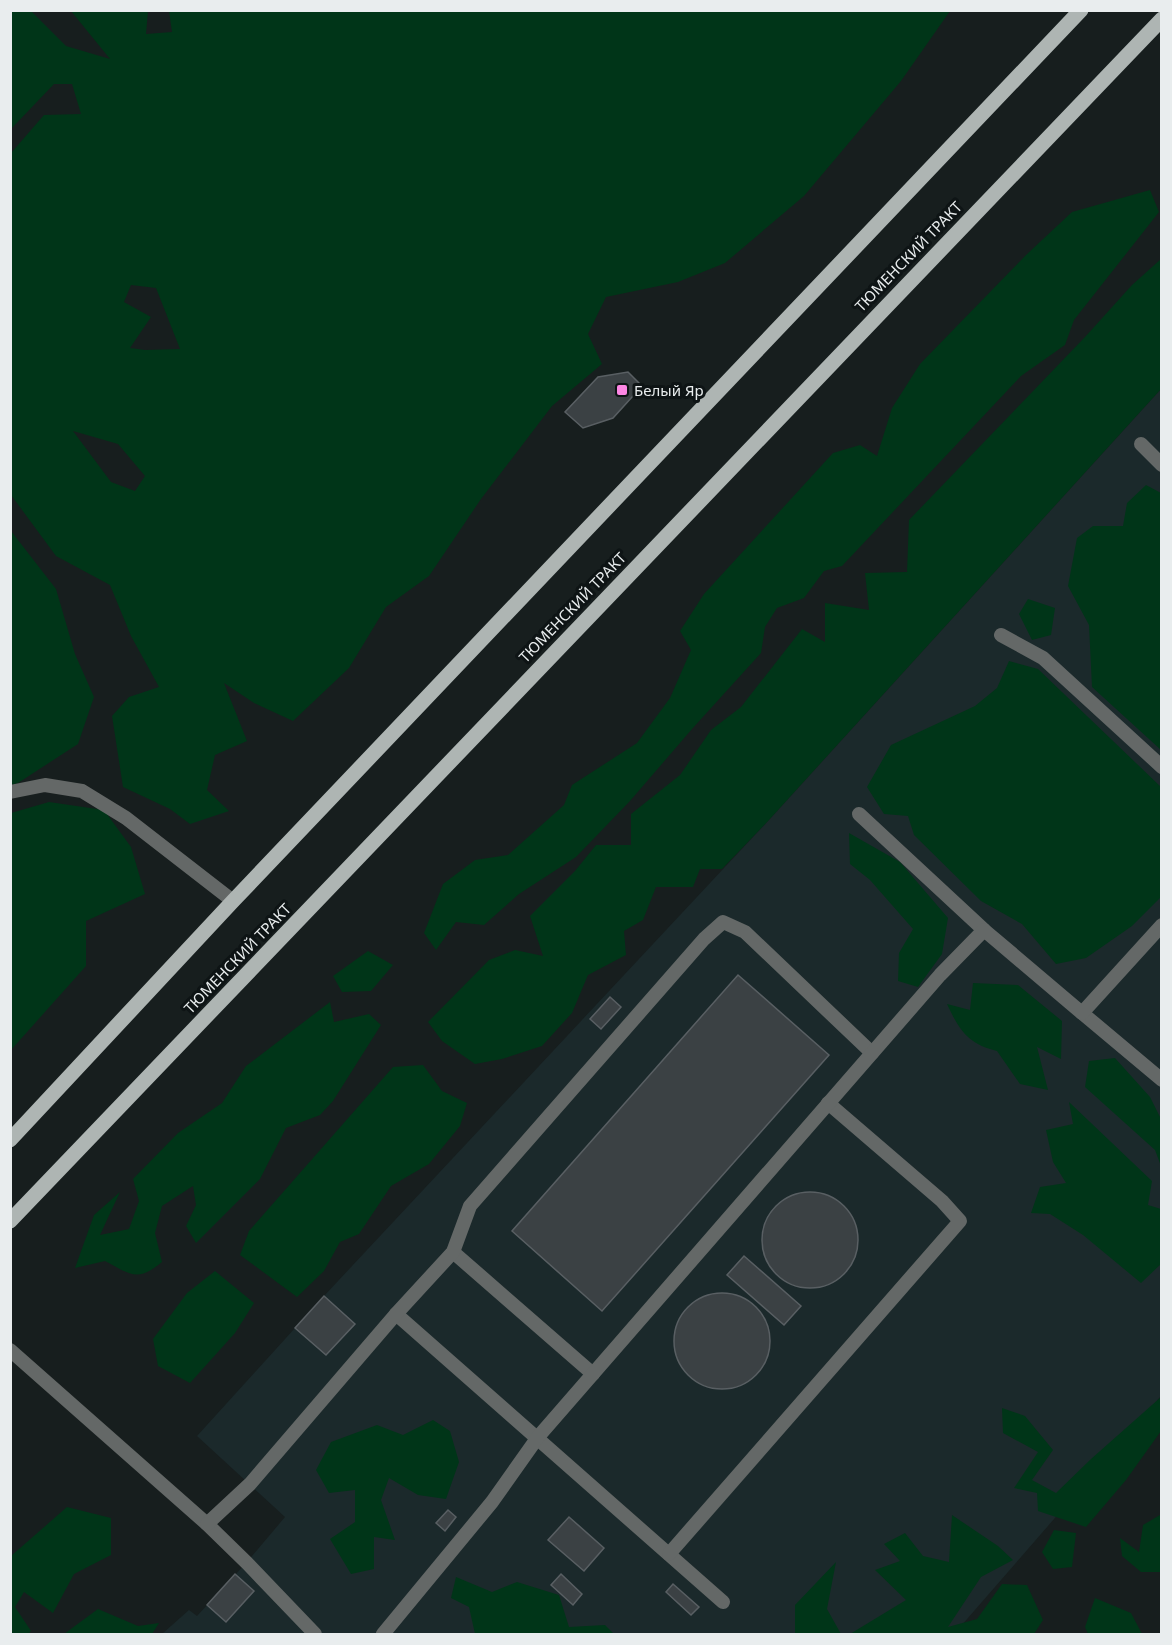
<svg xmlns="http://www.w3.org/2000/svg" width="1172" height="1645" viewBox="0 0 1172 1645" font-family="'Noto Sans',sans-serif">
	<rect width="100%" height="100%" fill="#171e1e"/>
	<path fill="#1b292b" d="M1161,389V1396L954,1634H162L189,1610L197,1616L247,1562L285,1517L197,1436L324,1296L768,821Z"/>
	<g fill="#003518" fill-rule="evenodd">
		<path d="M169,11H950L901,81L804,196L725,263L678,282L606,297L588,334L602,364L552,406L481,499L429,576L386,607L349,668L293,721L254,703L224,683L247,741L215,755L207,790L229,811L190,824L170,809L123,787L112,716L129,697L159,687L131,636L110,585L56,556L11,495V153L44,115L81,114L72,84H54L11,129V11H31L66,46L110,59L71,11H148L146,34L172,32ZM131,285L156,288L180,349L145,350L130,348L151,317L124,302ZM73,431L118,444L145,476L135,491L111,482Z"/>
		<path d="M1150,190L1159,212L1074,320L1065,345L1021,376L842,566L824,571L804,598L777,608L765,627L761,653L692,729L630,801L576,857L519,894L484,925L456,922L436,950L424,933L443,884L475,860L508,855L564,805L572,785L637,743L670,698L691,650L680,631L704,594L833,453L860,445L877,456L892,408L920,364L1026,255L1072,212Z"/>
		<path d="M1161,259V389L768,821L722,869H700L693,887H656L643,920L624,931L626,955L588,975L572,1013L542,1046L502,1059L475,1064L442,1041L428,1022L489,960L515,950L543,956L530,916L575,871L596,845H631V814L680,775L711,730L741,707L802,629L825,642V603L869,610L865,573L907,572L909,520L1085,337L1132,285Z"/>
		<path d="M1146,485L1161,493V750L1092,687L1089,625L1068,586L1077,538L1093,526H1123L1127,503Z"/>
		<path d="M11,531L56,589L75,654L94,697L78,744L18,783L11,785Z"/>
		<path d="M1028,599L1055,608L1051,635L1032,640L1019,614Z"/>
		<path d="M1009,661L1038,669L1161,787V897L1132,926L1086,958L1056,964L1022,924L981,901L914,835L908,816L884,814L867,787L891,745L975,706L997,688Z"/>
		<path d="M49,802L104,810L131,847L145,894L86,921V966L11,1050V813Z"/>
		<path d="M849,833L900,862L948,918L942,954L918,987L898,981L899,953L913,929L870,880L850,864Z"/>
		<path d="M368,951L393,965L371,991L342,992L333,976Z"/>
		<path d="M973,983L1018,985L1062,1021L1061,1059L1037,1047L1048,1090L1020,1084L997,1051C968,1044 959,1030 947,1004L970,1010Z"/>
		<path d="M330,1002L334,1022L369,1014L381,1025L333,1101L320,1115L286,1128L260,1179L196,1243L186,1226L196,1205L193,1186L162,1206L155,1233L162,1262C137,1283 130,1274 105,1261L75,1268L94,1215L120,1192L100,1235L129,1229L139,1201L133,1179L178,1133L222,1103L246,1066Z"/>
		<path d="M1115,1058L1150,1097L1161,1119V1166L1155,1150L1085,1087L1089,1061Z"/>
		<path d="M423,1065L442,1091L467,1103L460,1126L429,1164L391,1186L359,1234L340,1242L324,1271L297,1297L240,1255L249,1231L393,1067Z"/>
		<path d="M1069,1102L1152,1181L1148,1205L1161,1209V1264L1141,1283L1083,1235L1050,1214L1031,1213L1040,1187L1066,1183L1053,1162L1046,1130L1073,1124Z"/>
		<path d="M215,1271L254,1303L235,1333L190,1383L158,1366L153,1339L187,1293Z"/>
		<path d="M1161,1397V1431L1126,1480L1086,1527L1038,1511L1037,1493L1014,1488L1038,1452L1003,1433L1002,1408L1025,1416L1053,1450L1032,1480L1056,1493L1091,1459Z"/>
		<path d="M433,1420L450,1431L459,1462L446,1499L418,1495L389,1478L381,1500L395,1540L374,1537V1569L351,1574L330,1539L355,1522V1490L329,1493L316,1470L331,1442L377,1425L403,1435Z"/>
		<path d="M67,1507L111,1518V1555L74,1574L53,1613L24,1592L15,1607L31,1631L28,1634H11V1556Z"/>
		<path d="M952,1515L998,1546L1013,1560L981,1577L948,1627L977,1619L1002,1584L1027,1585L1043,1620L1034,1634H850L906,1600L875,1570L900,1561L884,1544L905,1533L923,1556L949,1562Z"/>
		<path d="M1160,1515L1162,1517L1161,1572H1141L1122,1556L1120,1538L1139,1552L1143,1525Z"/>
		<path d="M1054,1530L1076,1533L1072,1567L1053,1569L1042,1552Z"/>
		<path d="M836,1562L827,1609L841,1634H795V1605Z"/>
		<path d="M456,1577L492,1592L517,1582L559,1595L569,1627L605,1625L614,1634H475L469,1607L451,1598Z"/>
		<path d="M1095,1598L1131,1613L1142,1634H1088L1085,1627Z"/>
		<path d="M98,1609L138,1626L159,1623L152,1634H64Z"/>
	</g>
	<g fill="#3b4144" stroke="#595f63" stroke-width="1.5">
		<path d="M628,372L642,386L613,418L583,428L565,412L598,377Z"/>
		<path d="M738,975L829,1055L602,1311L512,1231Z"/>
		<path d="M610,997L621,1007L601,1029L590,1019Z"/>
		<circle cx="810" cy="1240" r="48"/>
		<path d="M744,1256L801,1306L784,1325L727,1275Z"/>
		<circle cx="722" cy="1341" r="48"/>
		<path d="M324,1296L355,1324L326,1355L295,1328Z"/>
		<path d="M448,1510L456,1517L445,1531L436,1523Z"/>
		<path d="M569,1517L604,1548L584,1571L548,1540Z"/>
		<path d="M235,1574L254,1591L226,1622L207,1605Z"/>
		<path d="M561,1574L582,1594L573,1605L551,1585Z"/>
		<path d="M673,1584L699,1607L691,1615L666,1592Z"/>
	</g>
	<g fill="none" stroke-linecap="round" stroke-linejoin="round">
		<g stroke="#646867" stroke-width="14">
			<path d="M1141,444L1162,465"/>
			<path d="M1001,635L1043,658L1162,767"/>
			<path d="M10,792L45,785L82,791L126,818L233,901"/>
			<path d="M859,814L984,930"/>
			<path d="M1082,1013L1162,1080"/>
			<path d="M453,1252L593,1374"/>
			<path d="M396,1314L723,1602"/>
			<path d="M10,1350L207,1524L247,1563L315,1634"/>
			<path d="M207,1524L250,1484L396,1314L453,1252L470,1206L704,939L723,922L745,932L872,1053"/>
			<path d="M669,1554L960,1221L942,1201L828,1103"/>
			<path d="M383,1634L492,1502L538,1437L940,975L984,930L1082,1013L1162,925"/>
		</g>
		<g stroke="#aeb5b3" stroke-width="15">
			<path d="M10,1140L233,901L1081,10"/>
			<path d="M10,1221L1162,19"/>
		</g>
	</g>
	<rect fill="#fd86e3" stroke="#0e1415" stroke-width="2" x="616" y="384" width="12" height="12" rx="3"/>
	<g text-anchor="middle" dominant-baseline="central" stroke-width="6" stroke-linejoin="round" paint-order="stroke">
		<g font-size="15" fill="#e9edee" stroke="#0e1415">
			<text transform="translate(908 256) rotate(-46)">ТЮМЕНСКИЙ ТРАКТ</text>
			<text transform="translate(572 607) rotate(-46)">ТЮМЕНСКИЙ ТРАКТ</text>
			<text transform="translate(237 958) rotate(-46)">ТЮМЕНСКИЙ ТРАКТ</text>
		</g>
		<g font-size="15" fill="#e9edee" stroke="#0e1415" text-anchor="start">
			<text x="634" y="390">Белый Яр</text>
		</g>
	</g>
	<rect width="1172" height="1645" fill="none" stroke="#e9edee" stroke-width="24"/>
</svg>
